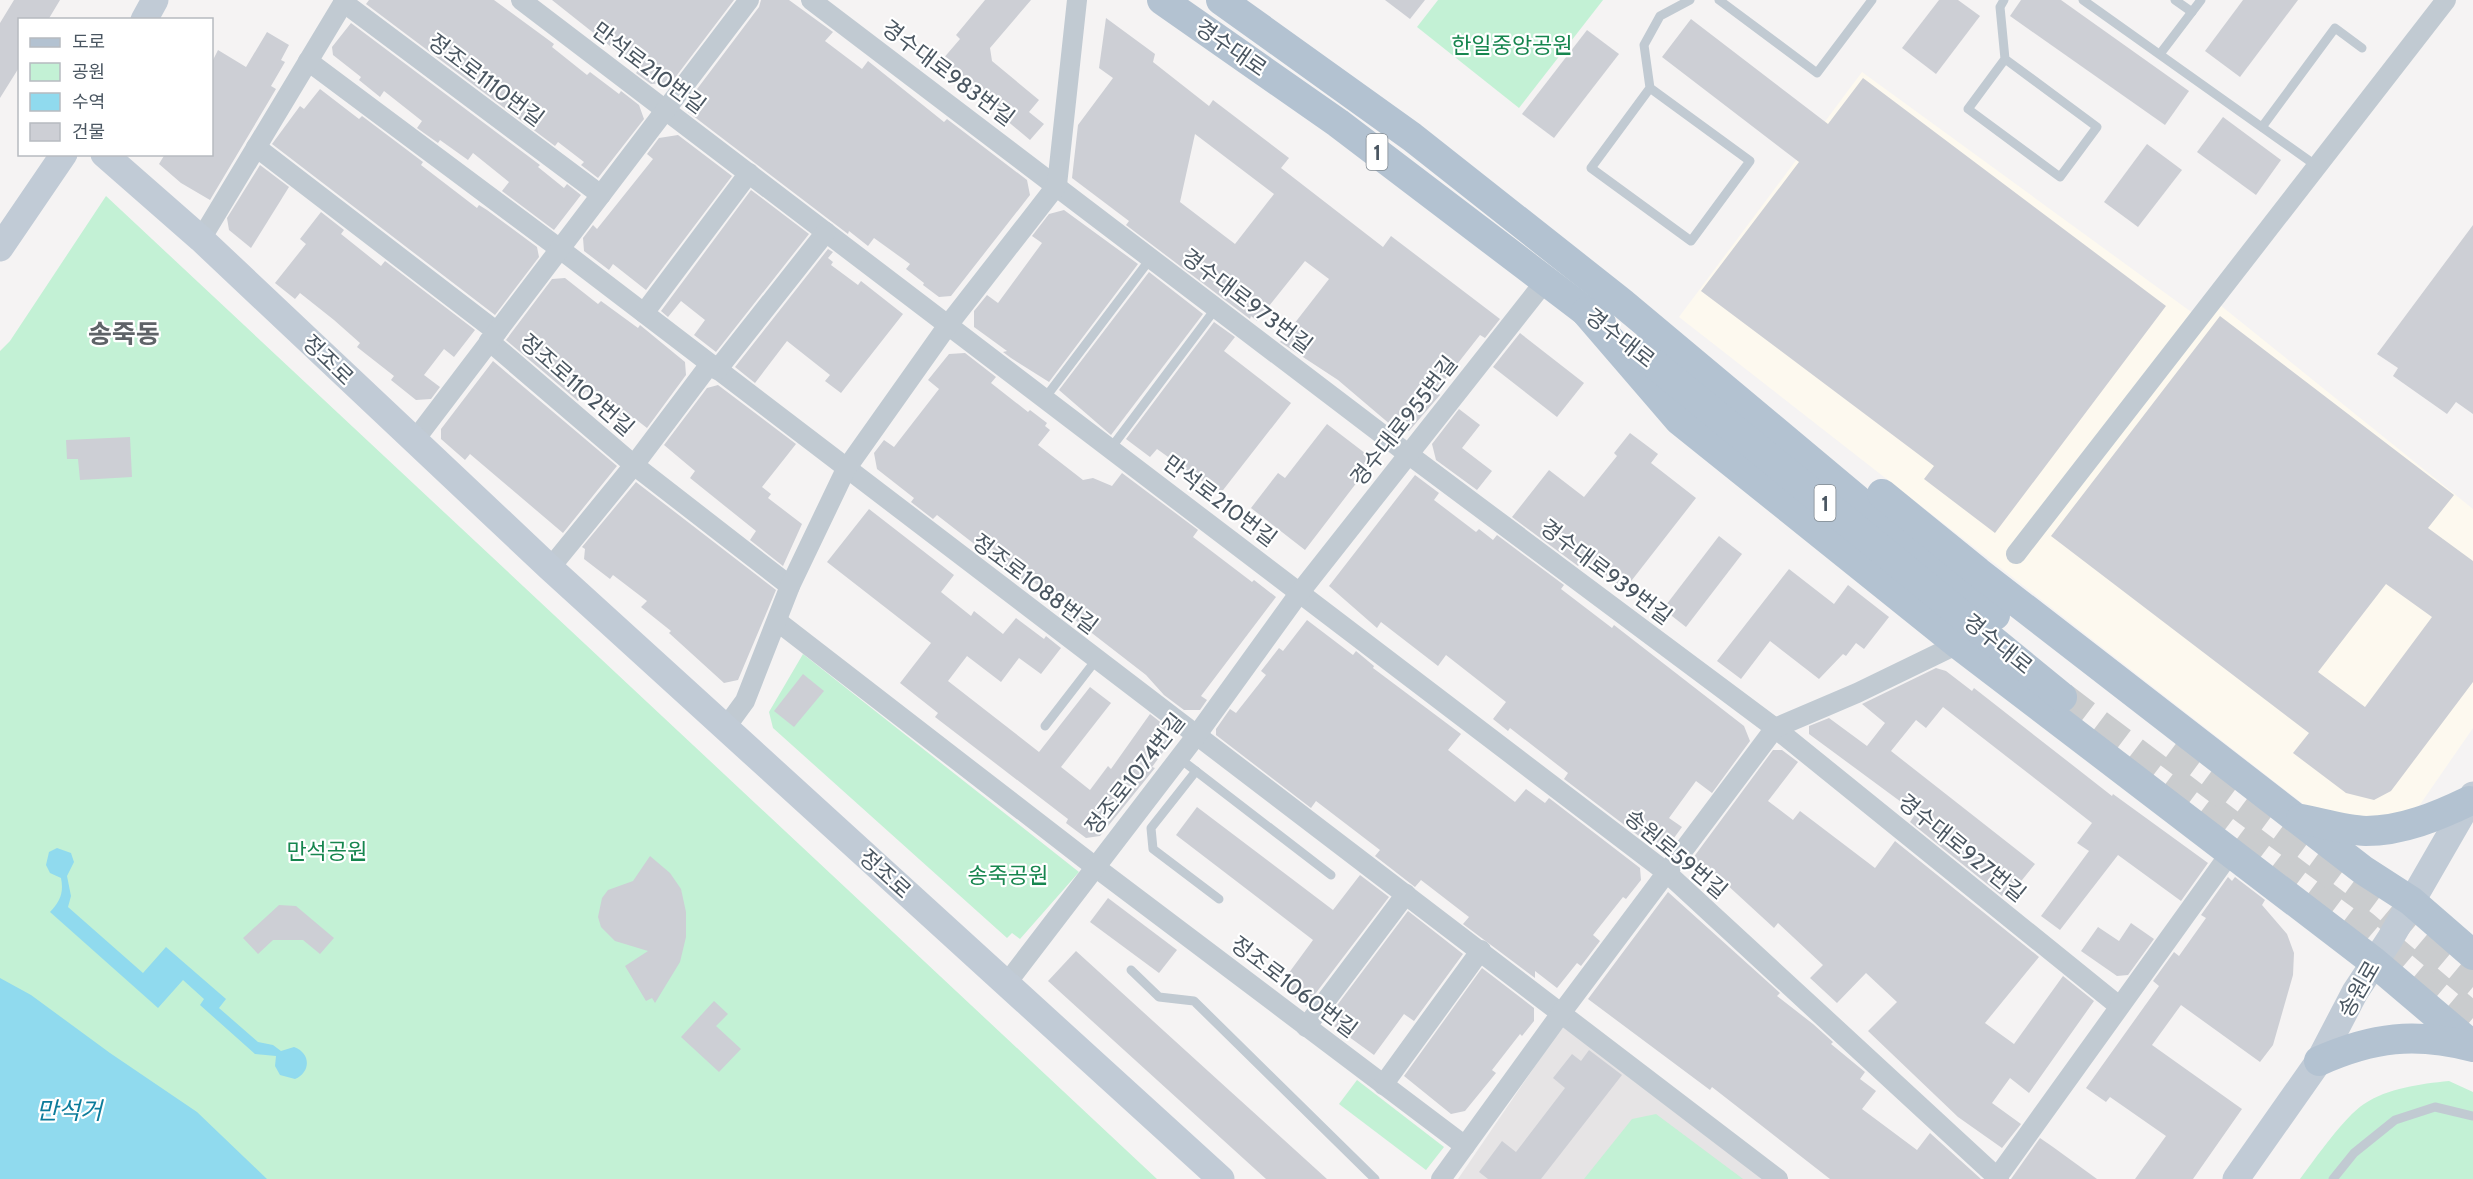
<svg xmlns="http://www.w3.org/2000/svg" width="2473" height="1179" viewBox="0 0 2473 1179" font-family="Cabin,'Noto Sans KR',sans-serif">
	<rect width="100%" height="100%" fill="#f5f3f3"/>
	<path fill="#fdf9ef" d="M1862,72L2205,322L2220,305L2473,509V728L2419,806L2395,816L2363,817L2307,807L1679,317Z"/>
	<path fill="#e6e4e5" d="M1565,1022L1768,1179H1458Z"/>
	<g fill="#c3f1d5">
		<path d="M1438,0H1603L1519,108L1417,27Z"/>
		<path d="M106,196L1157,1179H0V351L10,341Z"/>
		<path d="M803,654L1079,872L1020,939L1012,933L1007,938L773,728L769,712Z"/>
		<path d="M1357,1080L1444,1147L1426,1170L1339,1104Z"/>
		<path d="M2449,1081L2473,1092V1179H2300C2315,1159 2344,1117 2364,1104C2388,1088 2420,1084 2449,1081Z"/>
		<path d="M1656,1114L1743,1179H1584L1632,1119Z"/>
	</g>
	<g fill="#90daee">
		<path d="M57,848L71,853L74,862L67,876L71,896L68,907L143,973L166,947L226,999L219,1008L258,1042L273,1045L281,1051L294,1047C311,1053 311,1072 295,1079L280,1075L275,1066L276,1056L255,1054L200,1005L204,999L183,980L158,1008L50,912C60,901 64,893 61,878L50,873L46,865L49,852Z"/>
		<path d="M0,978L31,995L110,1053L197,1112L267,1179H0Z"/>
	</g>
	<g fill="#cdcfd5" fill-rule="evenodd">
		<path d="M14,0H60L48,20H20V66L0,98V23Z"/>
		<path d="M369,0H494L554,44L552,47L587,75L590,72L619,94L621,91L639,105L644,119L598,178L581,165L584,162L558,142L555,146L366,4Z"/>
		<path d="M552,0H734L671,83L651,84L636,73L639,69Z"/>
		<path d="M761,0H789L833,32L825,41L862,69L868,61L944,122L947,119L1027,180L1030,195L951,296L939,297L923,285L924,283L906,269L910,264L874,238L868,246L849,231L848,234L688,112V101L759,7Z"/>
		<path d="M985,0H1031L990,48L992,61L1039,100L1029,112L1044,124L1030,140L963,84L967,80L942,60L960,39L956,35Z"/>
		<path d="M1385,0H1425L1410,19Z"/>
		<path d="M1939,0H1958L1980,16L1936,74L1902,48Z"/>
		<path d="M2021,0H2061L2189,91L2165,125L2010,16Z"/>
		<path d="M2243,0H2298L2240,77L2205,51Z"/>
		<path d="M1106,18L1155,54L1153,62L1209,106L1213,100L1289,158L1281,168L1383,247L1391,236L1500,319L1485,338L1480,335L1436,391L1440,395L1409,431H1398L1338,380L1280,342L1329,279L1305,261L1257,321L1251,316L1250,319L1126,225L1129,221L1072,178L1078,125L1113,78L1099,68ZM1195,134L1274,194L1235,244L1180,202Z"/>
		<path d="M1691,19L1828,124L1863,78L2166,306L1995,533L1924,479L1934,466L1701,291L1799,162L1662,57Z"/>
		<path d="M351,23L540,165L538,167L564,188L567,184L581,195L554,230L502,191L509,182L473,153L468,160L440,140L438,143L417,128L422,121L384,91L380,97L359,80L361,77L333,55L332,47Z"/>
		<path d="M1587,30L1619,54L1554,138L1522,114Z"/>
		<path d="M267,32L289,45L281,60L285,62L271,86L276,89L210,200L181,183L159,164L165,154H212V62L218,50L246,67Z"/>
		<path d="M320,89L359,119L362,116L423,162L421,165L477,208L479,205L487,210L537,247L539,257L495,315L272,144L300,106L304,109Z"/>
		<path d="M2223,117L2281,160L2256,195L2197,152Z"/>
		<path d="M678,135L732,176L646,290L613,264L609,270L584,251L583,238L593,225L597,229L653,159L647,154L659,138Z"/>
		<path d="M2147,144L2182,170L2138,227L2104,202Z"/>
		<path d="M260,165L289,187L251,248L229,230L227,218Z"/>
		<path d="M751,190L809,234L716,352L694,335L705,320L681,301L668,317L661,311Z"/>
		<path d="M1064,210L1138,264L1049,382L1011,358L1003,352L1007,351L974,327V311L987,295L998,303L1042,243L1032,236L1049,214Z"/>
		<path d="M321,212L344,230L341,234L381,266L385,261L475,330L454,357L444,349L424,375L440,387L431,399L416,400L391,380L394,376L357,347L360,343L334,320L300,293L295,299L275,283L306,244L300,239Z"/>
		<path d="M2473,225V414L2456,402L2447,414L2393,376L2398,368L2377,354Z"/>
		<path d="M828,249L833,252L828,258L833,262L831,265L858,285L861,281L903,314L841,393L825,381L830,375L787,341L755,383L735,367Z"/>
		<path d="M1149,272L1203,314L1111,435L1059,390Z"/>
		<path d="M565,278L598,304L601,301L638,328L640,325L685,362L686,375L647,428L638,421L634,427L586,391L578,401L506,340L552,279Z"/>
		<path d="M2220,316L2454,495L2428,528L2473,561V682L2391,791L2374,800L2346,793L2293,753L2309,733L2051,536ZM2386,584L2432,617L2365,707L2318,672Z"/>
		<path d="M1214,322L1235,337L1224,351L1291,403L1220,494L1157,449L1150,457L1126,439Z"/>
		<path d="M1520,333L1584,383L1557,417L1493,367Z"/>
		<path d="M965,353L996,377L991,383L1028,412L1030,410L1047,423L1045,426L1050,430L1038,445L1083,480L1093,478L1112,486L1122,473L1198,530L1193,537L1252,582L1254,580L1276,597L1201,696L1207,700L1200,710H1184L1164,695L1146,675L1066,613L1069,609L1027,577L1023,582L937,515L933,519L911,502L914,498L877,469L874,453L884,440L894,447L939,389L928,380L949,354Z"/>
		<path d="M493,361L617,466L563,533L470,454L465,460L441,439V429Z"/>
		<path d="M718,385L796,444L762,487L771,494L768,498L802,524L783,566L750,540L756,531L690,478L695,471L664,445L707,388Z"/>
		<path d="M1459,409L1480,425L1462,448L1492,471L1477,490L1436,460L1432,444Z"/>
		<path d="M1327,424L1374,460L1305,550L1251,508L1278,473L1285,478Z"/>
		<path d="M1630,433L1658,454L1651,463L1696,498L1625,589L1584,559L1578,566L1512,517L1549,470L1584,497L1617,456L1614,453Z"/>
		<path d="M130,437L132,477L80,480L78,459H67L66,440Z"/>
		<path d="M1415,475L1439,493L1434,500L1476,532L1479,529L1493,540L1497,535L1564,585L1561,589L1612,628L1614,625L1744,726L1750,741L1712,793L1696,781L1669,818L1682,827L1671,842L1652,846L1564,779L1568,773L1510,728L1508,731L1493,719L1506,702L1446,655L1438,666L1381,622L1377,628L1329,586Z"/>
		<path d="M636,482L776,590L738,680L724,683L669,633L671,631L641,607L647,601L613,575L610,579L584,559L585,549L582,547Z"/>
		<path d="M869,509L954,575L941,592L971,616L974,611L1003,634L1016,618L1044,639L1046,636L1061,648L1041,674L1019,658L1001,682L967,656L948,681L1039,752L1090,687L1111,703L1061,767L1090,790L1108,766L1111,769L1150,714L1168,728L1169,744L1152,767L1155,768L1100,836L1086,838L1066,823L1068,819L935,717L938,713L900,683L931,643L827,562Z"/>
		<path d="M1719,536L1742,554L1686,627L1663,609Z"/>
		<path d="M1789,569L1834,604L1848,585L1889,617L1864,649L1856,643L1846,656L1843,654L1819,679L1770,641L1741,679L1717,661Z"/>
		<path d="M1307,620L1353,655L1356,651L1374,666L1373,668L1461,734L1448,750L1515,802L1526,789L1545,803L1549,798L1640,868L1641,880L1626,899L1623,897L1593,935L1600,941L1581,966L1577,963L1557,988L1535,971V978L1463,924L1469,917L1421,880L1415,887L1375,856L1380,850L1316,801L1311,808L1216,735V729L1230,709L1236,713L1266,675L1261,671L1279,648L1283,651Z"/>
		<path d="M1936,668L1946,671L1972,691L1974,688L2112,796L2113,794L2208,863L2181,901L2118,855L2060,930L2041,916L2089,851L2077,843L2092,823L1943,707L1926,728L1916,720L1891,751L2035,864L2014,890L2010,887L2002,896L1910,822L1916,813L1809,734V726L1829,718L1867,746L1885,723L1862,704Z"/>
		<path d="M803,674L824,691L794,727L774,711Z"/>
		<path d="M1773,750H1782L1798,762L1768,801L1793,820L1800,811L1875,868L1895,841L2039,957L1985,1023L2014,1044L2063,976L2094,1001L2029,1093L2010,1078L1992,1103L2021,1124L2002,1148L1958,1117L1868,1031L1897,1002L1866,973L1837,1003L1810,978L1823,965L1778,923L1774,928L1712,871L1706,879L1694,869L1693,858Z"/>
		<path d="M1197,807L1333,910L1360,875L1389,897L1306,1006L1280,985L1313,940L1176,835Z"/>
		<path d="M650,856L670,873L681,889L686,912V937L680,962L655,1003L652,998L646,1001L625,966L648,951L615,941L601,927L598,917L602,898L608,890L633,881Z"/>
		<path d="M2228,877L2232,881L2235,877L2265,900L2262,905L2287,934L2294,953L2293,975L2273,1045L2260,1062L2181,1005L2152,1045L2242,1109L2193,1179H2135L2166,1136L2110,1097L2106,1102L2086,1088L2159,986L2153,981L2174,952L2179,956L2206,918L2201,915Z"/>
		<path d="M1668,892L1780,993L1777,996L1813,1024L1833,1042L1831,1044L1865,1072L1860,1079L1876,1091L1862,1109L1917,1150L1930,1133L1981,1179H1830L1712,1087L1710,1090L1588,999Z"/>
		<path d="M1108,898L1177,950L1159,973L1090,922Z"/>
		<path d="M279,905L296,906L334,938L320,954L303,940H273L258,954L243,938Z"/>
		<path d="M1408,911L1463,954L1414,1021L1404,1014L1374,1055L1334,1026L1337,1023L1329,1016Z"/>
		<path d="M2131,923L2154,939L2128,975L2117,976L2081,951L2098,927L2119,941Z"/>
		<path d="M1076,951L1230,1091L1327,1179H1266L1048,981Z"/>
		<path d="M1482,968L1534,1008V1021L1522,1036L1520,1034L1492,1070L1496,1073L1465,1111L1451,1114L1404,1076Z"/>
		<path d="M714,1001L728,1014L716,1026L741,1049L719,1072L681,1037Z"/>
		<path d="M1589,1050L1622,1075L1541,1179H1488L1479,1172L1502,1141L1516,1152L1565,1088L1553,1078L1572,1054L1581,1061Z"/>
		<path d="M2040,1138L2053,1147L2097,1179H2011Z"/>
	</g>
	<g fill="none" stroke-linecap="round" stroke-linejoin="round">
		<g stroke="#caccce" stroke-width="30" stroke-dasharray="30 15" stroke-linecap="butt">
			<path d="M2062,697L2364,926L2473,1018"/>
			<path d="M2169,753L2381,910L2473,987"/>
		</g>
		<g stroke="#c1cad2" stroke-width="9">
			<path d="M1719,0L1817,73L1872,0"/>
			<path d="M2004,0L2000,7L2005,59L1968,109L2060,177L2097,127L2005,59"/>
			<path d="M2083,0L2318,167"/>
			<path d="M2175,0L2192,12"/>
			<path d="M2160,54L2201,0"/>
			<path d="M1650,88L1750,161L1691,241L1591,168L1650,88L1644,45L1660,16L1690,0"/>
			<path d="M2262,127L2335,28L2362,48"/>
			<path d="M1045,398L1151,258"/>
			<path d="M1111,448L1216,308"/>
			<path d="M1045,726L1096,660"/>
			<path d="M1179,758L1331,875"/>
			<path d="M1196,771L1151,828L1153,849L1219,899"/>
			<path d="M1131,970L1159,997L1194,1001L1375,1179"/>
			<path d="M2333,1179L2354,1153L2395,1120L2435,1107L2473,1116"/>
		</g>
		<g stroke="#c1cad2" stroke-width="20">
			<path d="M521,0L1666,872L1999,1179"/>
			<path d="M811,0L1408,454L1775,728L2119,1006"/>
			<path d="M343,2L601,195"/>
			<path d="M308,61L560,249L1778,1179"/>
			<path d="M256,147L497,332"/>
			<path d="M201,239L345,0"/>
			<path d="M644,313L749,173"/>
			<path d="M489,341L634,465L790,586"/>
			<path d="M717,370L826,232"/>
			<path d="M414,441L749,0"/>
			<path d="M2016,554L2446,0"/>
			<path d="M550,568L634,465L710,364"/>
			<path d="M777,621L1094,866L1465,1146"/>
			<path d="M726,727L745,701L790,586L846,469L948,325L1057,185L1077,0"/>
			<path d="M1006,984L1196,736L1300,592L1546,280"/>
			<path d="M1306,1027L1406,894"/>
			<path d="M1383,1085L1481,950"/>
			<path d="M1441,1179L1562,1012L1775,728L1857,693L1958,644"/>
			<path d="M1996,1179L2231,852"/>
		</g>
		<g stroke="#c1cbd6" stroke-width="27">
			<path d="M144,20L155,0"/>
			<path d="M104,154L201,239L550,568L1221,1179"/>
			<path d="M0,248L64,154"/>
			<path d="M2236,1179L2319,1061L2355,992L2390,939L2473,795"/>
		</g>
		<g stroke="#b3c2d1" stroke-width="30">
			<path d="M1162,0L1338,123L1601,323"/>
			<path d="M1221,0L1412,137L1621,302L1995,615"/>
			<path d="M1586,312L1679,420L1958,644L2374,962L2473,1046"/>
			<path d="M1637,350L2062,697"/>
			<path d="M1882,494L1978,572L2363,870L2411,901L2473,955"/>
			<path d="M2301,819C2322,823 2345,830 2366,831C2402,831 2438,816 2469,801"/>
			<path d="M2319,1061C2373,1037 2415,1032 2473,1047"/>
		</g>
	</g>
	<g text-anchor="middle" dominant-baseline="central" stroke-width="4.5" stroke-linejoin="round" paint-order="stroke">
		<g fill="#fff" stroke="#808990" stroke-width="1.5">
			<rect x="1366.5" y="134" width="21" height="36" rx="4.5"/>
			<rect x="1814.5" y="485" width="21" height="36" rx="4.5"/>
		</g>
		<g font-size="21" font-weight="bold" fill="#4a5661">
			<text x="1377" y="152">1</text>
			<text x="1825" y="503">1</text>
		</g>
		<g font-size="22" fill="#17864f" stroke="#fff">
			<text x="1512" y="45">한일중앙공원</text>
			<text x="327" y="851">만석공원</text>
			<text x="1008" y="875">송죽공원</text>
		</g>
		<g font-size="22" fill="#4a5661" stroke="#fff">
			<text transform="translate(1231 48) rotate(35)">경수대로</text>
			<text transform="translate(649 68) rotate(37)">만석로210번길</text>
			<text transform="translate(948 73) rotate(37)">경수대로983번길</text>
			<text transform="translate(486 80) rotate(37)">정조로1110번길</text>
			<text transform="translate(1247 301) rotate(37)">경수대로973번길</text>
			<text transform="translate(1620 338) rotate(38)">경수대로</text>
			<text transform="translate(328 360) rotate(44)">정조로</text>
			<text transform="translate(577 385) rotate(41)">정조로1102번길</text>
			<text transform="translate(1404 421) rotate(-52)">경수대로955번길</text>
			<text transform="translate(1220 501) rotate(37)">만석로210번길</text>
			<text transform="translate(1606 572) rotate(37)">경수대로939번길</text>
			<text transform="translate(1035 584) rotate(37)">정조로1088번길</text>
			<text transform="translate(1998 644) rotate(39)">경수대로</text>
			<text transform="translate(1135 774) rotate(-52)">정조로1074번길</text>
			<text transform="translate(1962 848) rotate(39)">경수대로927번길</text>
			<text transform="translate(1676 854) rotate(40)">송원로59번길</text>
			<text transform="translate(885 874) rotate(42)">정조로</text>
			<text transform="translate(1294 987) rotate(37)">정조로1060번길</text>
			<text transform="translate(2359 989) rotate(-60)">송원로</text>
		</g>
		<g font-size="24" font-style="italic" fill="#0c7c9b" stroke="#fff">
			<text x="69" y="1110">만석거</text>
		</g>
		<g font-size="26" font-weight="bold" fill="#5f6368" stroke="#fff">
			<text x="124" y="334">송죽동</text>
		</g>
	</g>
	<rect x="18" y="18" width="195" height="138" fill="#ffffff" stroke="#b7bbc0" stroke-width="1.5"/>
	<rect x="30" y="38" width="30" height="9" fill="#b3c2d1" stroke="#b7bbc0" stroke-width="1.5"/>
	<text x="72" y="48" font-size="18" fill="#4a5661">도로</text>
	<rect x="30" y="63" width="30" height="18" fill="#c3f1d5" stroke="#b7bbc0" stroke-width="1.5"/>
	<text x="72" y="78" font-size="18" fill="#4a5661">공원</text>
	<rect x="30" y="93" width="30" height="18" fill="#90daee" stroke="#b7bbc0" stroke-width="1.5"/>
	<text x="72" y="108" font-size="18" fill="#4a5661">수역</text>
	<rect x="30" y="123" width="30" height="18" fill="#cdcfd5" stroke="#b7bbc0" stroke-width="1.5"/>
	<text x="72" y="138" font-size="18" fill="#4a5661">건물</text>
</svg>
